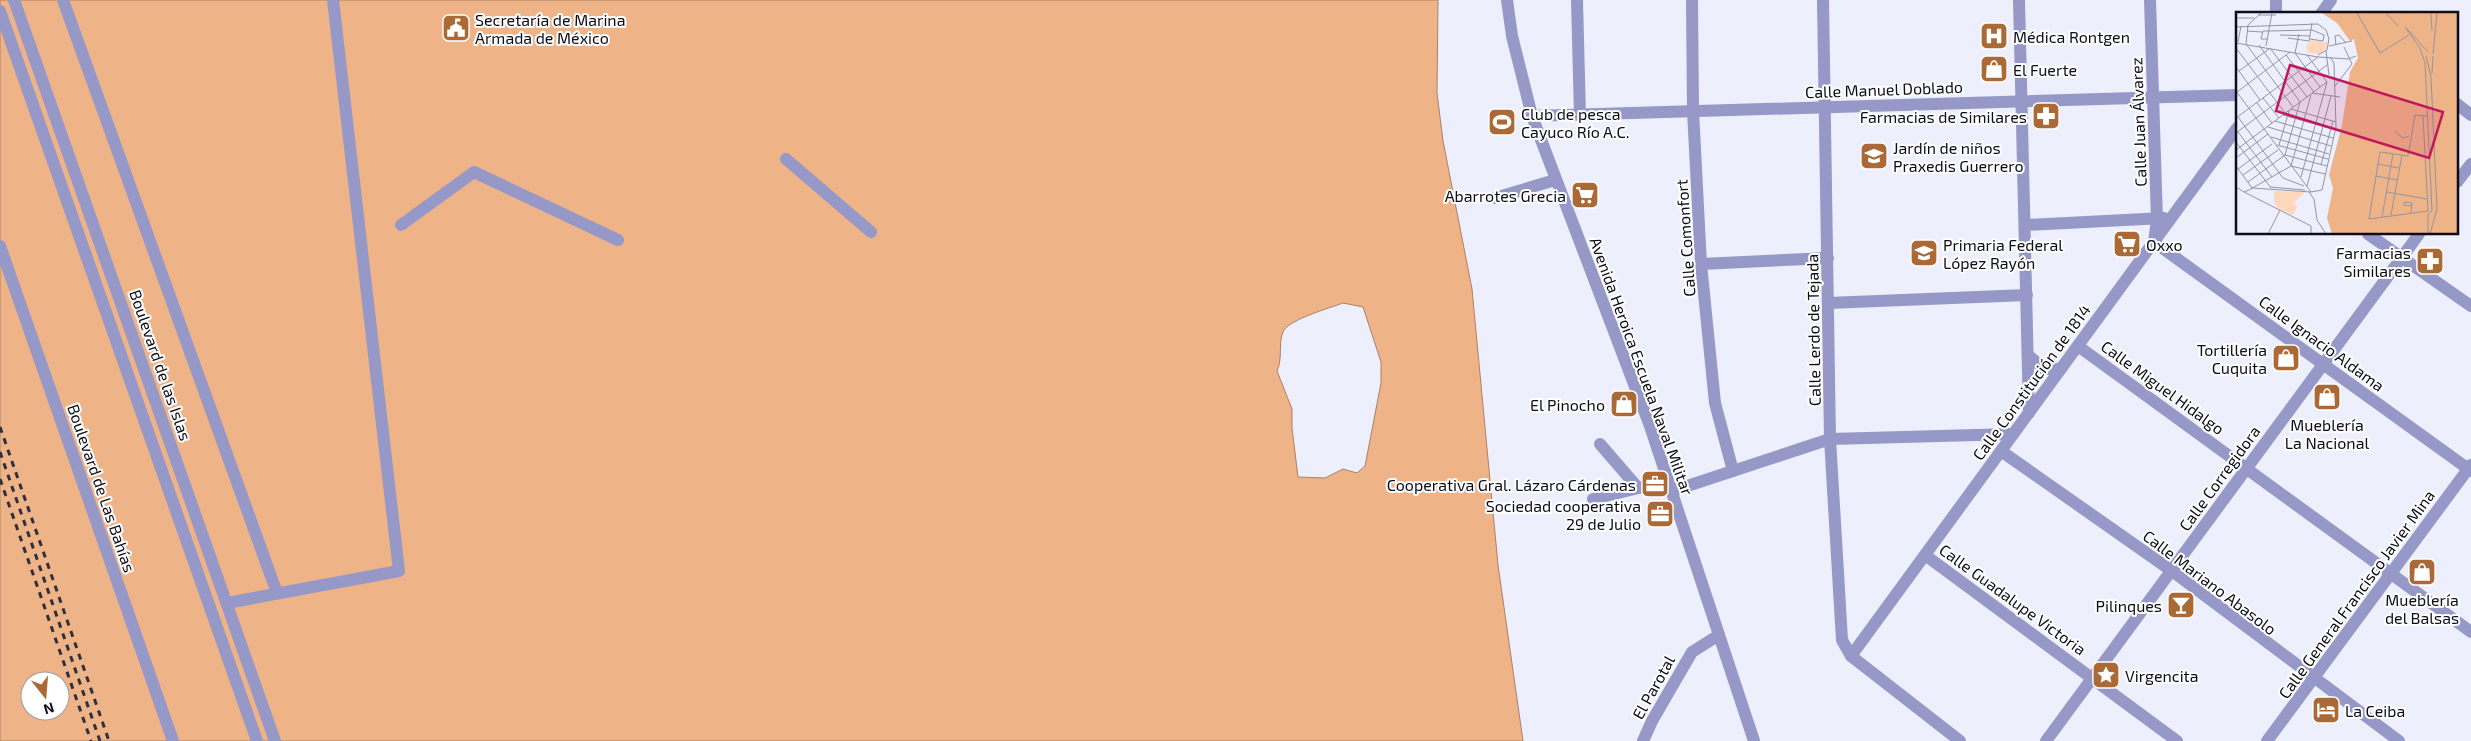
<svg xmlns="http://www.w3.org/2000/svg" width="2471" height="741" viewBox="0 0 2471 741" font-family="'Exo 2',sans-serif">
	<rect width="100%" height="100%" fill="#edeffd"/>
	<path fill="#efb388" stroke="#ab8167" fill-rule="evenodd" d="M0,0H1438L1437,93L1443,141L1472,289L1498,565L1523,741H0ZM1343,303L1363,307L1381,362V383L1365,466L1357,473L1343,469L1325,478L1298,477L1292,428V409L1277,371C1283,358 1278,344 1283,332C1287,320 1330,308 1343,303ZM30,681H60V711H30Z"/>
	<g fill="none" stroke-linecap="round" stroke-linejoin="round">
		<g stroke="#9698c7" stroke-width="12">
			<path d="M14,0L275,741"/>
			<path d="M63,0L277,593"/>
			<path d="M1507,0L1512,36L1532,116L1650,426L1754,741"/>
			<path d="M1577,0L1580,115"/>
			<path d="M1692,0L1693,111L1701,264L1715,403L1733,471"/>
			<path d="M1823,0L1830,439L1842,640L1851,656L1960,741"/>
			<path d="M2019,0L2029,413"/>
			<path d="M2150,0L2157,220L2154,242L2471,471"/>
			<path d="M2276,0V14"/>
			<path d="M0,11L257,741"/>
			<path d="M2321,14L2331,0"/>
			<path d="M2457,104L2471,115"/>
			<path d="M1532,116L2237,95"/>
			<path d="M786,159L871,232"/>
			<path d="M2457,182L2471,164"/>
			<path d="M1495,198L1555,180"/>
			<path d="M401,225L474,172L618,240"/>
			<path d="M2025,225L2164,218"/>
			<path d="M2368,234L2471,306"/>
			<path d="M0,246L173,741"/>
			<path d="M1701,264L1828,258"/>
			<path d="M1828,303L2027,295"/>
			<path d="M2078,346L2471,632"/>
			<path d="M2028,355L2044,369H2060L2063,366"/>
			<path d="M1600,444L1638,488"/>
			<path d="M2001,451L2172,571L2399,741"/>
			<path d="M1593,499L1655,484L1672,491L1830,439L2013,434"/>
			<path d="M1925,555L2177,741"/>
			<path d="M227,603L399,571L333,0"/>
			<path d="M1851,656L2237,128"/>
			<path d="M1643,741L1652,721L1692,652L1719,635"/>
			<path d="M2046,741L2419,234"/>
			<path d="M2267,741L2471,465"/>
		</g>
		<g stroke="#30303d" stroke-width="3" stroke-dasharray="6 6" stroke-linecap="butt">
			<path d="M0,427L109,741"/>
			<path d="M0,452L100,741"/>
			<path d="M0,479L91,741"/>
		</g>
	</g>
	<defs>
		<symbol id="civic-square" viewBox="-11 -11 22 22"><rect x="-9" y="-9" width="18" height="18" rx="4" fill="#ab6935" stroke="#fff"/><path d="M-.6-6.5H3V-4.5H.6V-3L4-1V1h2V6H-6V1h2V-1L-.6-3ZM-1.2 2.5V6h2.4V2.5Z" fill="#fff"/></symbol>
		<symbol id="hospital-square" viewBox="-11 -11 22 22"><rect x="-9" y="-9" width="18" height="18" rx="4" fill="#ab6935" stroke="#fff"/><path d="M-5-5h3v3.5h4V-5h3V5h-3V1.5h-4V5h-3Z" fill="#fff"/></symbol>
		<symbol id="shop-square" viewBox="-11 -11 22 22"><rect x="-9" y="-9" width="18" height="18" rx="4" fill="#ab6935" stroke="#fff"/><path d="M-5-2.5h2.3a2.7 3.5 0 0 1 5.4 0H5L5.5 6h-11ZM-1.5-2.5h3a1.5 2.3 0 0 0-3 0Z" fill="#fff"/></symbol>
		<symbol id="pharmacy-square" viewBox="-11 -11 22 22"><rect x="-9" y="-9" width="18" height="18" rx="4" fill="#ab6935" stroke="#fff"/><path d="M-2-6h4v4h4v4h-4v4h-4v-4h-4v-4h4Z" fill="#fff"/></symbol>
		<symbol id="stadium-square" viewBox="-11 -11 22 22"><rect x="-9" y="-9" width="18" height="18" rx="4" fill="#ab6935" stroke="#fff"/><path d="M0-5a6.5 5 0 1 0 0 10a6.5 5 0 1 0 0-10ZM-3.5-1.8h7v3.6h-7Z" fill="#fff"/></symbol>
		<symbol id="school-square" viewBox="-11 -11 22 22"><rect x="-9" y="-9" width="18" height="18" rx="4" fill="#ab6935" stroke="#fff"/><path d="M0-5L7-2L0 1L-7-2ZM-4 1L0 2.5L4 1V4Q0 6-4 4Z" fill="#fff"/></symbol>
		<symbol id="supermarket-square" viewBox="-11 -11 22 22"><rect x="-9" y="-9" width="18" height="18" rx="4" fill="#ab6935" stroke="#fff"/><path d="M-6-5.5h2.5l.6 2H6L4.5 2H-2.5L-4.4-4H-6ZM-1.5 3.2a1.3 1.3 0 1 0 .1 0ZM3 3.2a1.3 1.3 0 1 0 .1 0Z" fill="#fff"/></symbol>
		<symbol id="office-square" viewBox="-11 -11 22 22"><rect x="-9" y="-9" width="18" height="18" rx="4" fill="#ab6935" stroke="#fff"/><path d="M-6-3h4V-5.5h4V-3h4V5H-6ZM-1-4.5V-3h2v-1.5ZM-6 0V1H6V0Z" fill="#fff"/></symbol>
		<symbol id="bar-square" viewBox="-11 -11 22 22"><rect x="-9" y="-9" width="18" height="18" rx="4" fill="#ab6935" stroke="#fff"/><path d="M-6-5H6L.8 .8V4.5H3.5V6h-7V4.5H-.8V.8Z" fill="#fff"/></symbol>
		<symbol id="sight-square" viewBox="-11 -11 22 22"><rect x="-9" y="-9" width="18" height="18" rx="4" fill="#ab6935" stroke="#fff"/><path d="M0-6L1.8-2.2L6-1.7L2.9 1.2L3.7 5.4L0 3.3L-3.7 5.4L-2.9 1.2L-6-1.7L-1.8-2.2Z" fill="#fff"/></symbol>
		<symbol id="hotel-square" viewBox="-11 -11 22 22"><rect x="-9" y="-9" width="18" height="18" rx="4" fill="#ab6935" stroke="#fff"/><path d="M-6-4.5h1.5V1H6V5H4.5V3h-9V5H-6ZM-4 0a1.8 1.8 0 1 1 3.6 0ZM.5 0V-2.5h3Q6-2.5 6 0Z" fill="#fff"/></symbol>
	</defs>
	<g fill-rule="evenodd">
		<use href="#civic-square" x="440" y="12" width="32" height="32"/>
		<use href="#hospital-square" x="1978" y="20" width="32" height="32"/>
		<use href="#shop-square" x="1978" y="53" width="32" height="32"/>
		<use href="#pharmacy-square" x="2030" y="100" width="32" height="32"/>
		<use href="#stadium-square" x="1486" y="106" width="32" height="32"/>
		<use href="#school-square" x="1858" y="140" width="32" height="32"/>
		<use href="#supermarket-square" x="1569" y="179" width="32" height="32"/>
		<use href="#supermarket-square" x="2111" y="228" width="32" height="32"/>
		<use href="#school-square" x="1908" y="237" width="32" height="32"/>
		<use href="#pharmacy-square" x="2414" y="245" width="32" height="32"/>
		<use href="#shop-square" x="2270" y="342" width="32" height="32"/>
		<use href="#shop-square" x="2311" y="381" width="32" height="32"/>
		<use href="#shop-square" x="1608" y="388" width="32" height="32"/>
		<use href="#office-square" x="1639" y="468" width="32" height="32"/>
		<use href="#office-square" x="1644" y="498" width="32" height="32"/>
		<use href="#shop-square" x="2406" y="556" width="32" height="32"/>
		<use href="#bar-square" x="2165" y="589" width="32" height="32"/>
		<use href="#sight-square" x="2090" y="659" width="32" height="32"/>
		<use href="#hotel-square" x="2310" y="694" width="32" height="32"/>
	</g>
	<g text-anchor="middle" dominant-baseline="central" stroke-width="4" stroke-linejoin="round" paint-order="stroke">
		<g font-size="16" fill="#0d0d19" stroke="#fff" text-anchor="start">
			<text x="475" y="19">Secretaría de Marina<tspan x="475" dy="18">Armada de México</tspan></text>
			<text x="2013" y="36">Médica Rontgen</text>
			<text x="2013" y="69">El Fuerte</text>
			<text x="1521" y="113">Club de pesca<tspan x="1521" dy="18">Cayuco Río A.C.</tspan></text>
			<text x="2027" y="116" text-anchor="end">Farmacias de Similares</text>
			<text x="1893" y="147">Jardín de niños<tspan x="1893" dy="18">Praxedis Guerrero</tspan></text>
			<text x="1566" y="195" text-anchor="end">Abarrotes Grecia</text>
			<text x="1943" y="244">Primaria Federal<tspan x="1943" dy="18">López Rayón</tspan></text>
			<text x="2146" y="244">Oxxo</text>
			<text x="2411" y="252" text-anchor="end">Farmacias<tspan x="2411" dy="18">Similares</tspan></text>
			<text x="2267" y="349" text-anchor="end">Tortillería<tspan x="2267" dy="18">Cuquita</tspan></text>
			<text x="1605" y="404" text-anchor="end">El Pinocho</text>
			<text x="2327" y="424" text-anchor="middle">Mueblería<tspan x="2327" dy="18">La Nacional</tspan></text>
			<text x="1636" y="484" text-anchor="end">Cooperativa Gral. Lázaro Cárdenas</text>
			<text x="1641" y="505" text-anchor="end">Sociedad cooperativa<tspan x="1641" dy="18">29 de Julio</tspan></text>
			<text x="2422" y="599" text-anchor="middle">Mueblería<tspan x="2422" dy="18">del Balsas</tspan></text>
			<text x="2162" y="605" text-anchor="end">Pilinques</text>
			<text x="2125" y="675">Virgencita</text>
			<text x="2345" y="710">La Ceiba</text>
		</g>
		<g font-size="16" fill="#0d0d19" stroke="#fff">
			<text transform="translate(1884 89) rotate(-2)">Calle Manuel Doblado</text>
			<text transform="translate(2138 122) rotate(-92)">Calle Juan Álvarez</text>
			<text transform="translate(1685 238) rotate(-94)">Calle Comonfort</text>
			<text transform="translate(1813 330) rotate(-91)">Calle Lerdo de Tejada</text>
			<text transform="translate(2322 343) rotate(36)">Calle Ignacio Aldama</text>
			<text transform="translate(161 365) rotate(71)">Boulevard de las Islas</text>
			<text transform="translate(1642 366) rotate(70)">Avenida Heroica Escuela Naval Militar</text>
			<text transform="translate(2031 382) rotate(-54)">Calle Constitución de 1814</text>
			<text transform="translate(2163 387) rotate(36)">Calle Miguel Hidalgo</text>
			<text transform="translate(2219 478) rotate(-54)">Calle Corregidora</text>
			<text transform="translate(102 488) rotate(71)">Boulevard de Las Bahías</text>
			<text transform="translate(2210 582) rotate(37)">Calle Mariano Abasolo</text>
			<text transform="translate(2356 594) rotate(-54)">Calle General Francisco Javier Mina</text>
			<text transform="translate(2013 599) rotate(36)">Calle Guadalupe Victoria</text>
			<text transform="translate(1653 687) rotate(-61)">El Parotal</text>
		</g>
	</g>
	<g transform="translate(2236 12)">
		<rect width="222" height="222" fill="#edeffd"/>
		<path d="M74,28L92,30L90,37L83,42L72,41L70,35ZM38,179L69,180L58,191L61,195L57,203L43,197L38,191Z" fill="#ffd7bc"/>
		<path d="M46,1H222V222H96L91,206L97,176L93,163L106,113L114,60L122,46L118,27L114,29L101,11L86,1Z" fill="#efb388"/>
		<path fill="none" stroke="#9395a2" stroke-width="1" d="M121,1L144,41L173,23M150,1L162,14M195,1L196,19M22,3H40M0,6H18M0,15L82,12L90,18L93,27L91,38L82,43M169,15L184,36L189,51L196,199L192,202V222M171,17L192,40M11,19L26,20M33,19L76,18L88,23L87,29L74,27M63,22L59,41L84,75M44,23L74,24M52,26L73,29L76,11M31,27H25L27,19H33M2,30L5,14M0,31L82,45L112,47L120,44M10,32L57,95M10,32L12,13L25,1M100,33L99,24L103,23L110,31M30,34L36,1M93,34L116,29M0,36L49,101M34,36L71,85M90,39L93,63M197,42L201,1M50,43L78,80M71,43L91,70M190,44L195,65L201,197L194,222M0,55L24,88M3,59L33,37M196,61L197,44M99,74L116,52L108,35M0,79L75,180M1,80L54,40M76,81L104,85M75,83L55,154L89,162M27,86L43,106M21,91L36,111M55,97L100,110M47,103L100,118M187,104L192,199L133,207L144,140L172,144L179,103L191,104M2,105L47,166L68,174M0,106L82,45M39,109L97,126M32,115L95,134M159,119L167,126L173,124M2,120L36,165M0,121L91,53M35,125L93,142M0,130L35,176M41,133L92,147M43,133L53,99M0,138L91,70M49,143L91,154M0,146L32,122M142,152L163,156M85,153L97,109M0,154L16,176M2,157L36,132M7,163L42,138M140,164L161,168M65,165L91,70M12,170L49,143L64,90L23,33M71,174L95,84M0,175L8,180L13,178L55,154M34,175L69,178M16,176L75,180M8,180L75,214V222M73,180L78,187L81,208L90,222M75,180L86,178L100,115L98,51L94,45M151,180L191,187M175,201L176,191L168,190V193L176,194M155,203L166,143M146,205L157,142M32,222L44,198"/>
		<path fill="#c2185b" fill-opacity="0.15" stroke="#c2185b" stroke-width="2.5" d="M54,53L207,100L193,146L40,99Z"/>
		<rect width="222" height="222" fill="none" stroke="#0d0d19" stroke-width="2.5"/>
	</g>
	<g transform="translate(45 696) rotate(163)"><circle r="24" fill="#ffffff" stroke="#9e9ea3"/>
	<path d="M0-4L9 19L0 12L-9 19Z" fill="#ab6935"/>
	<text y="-8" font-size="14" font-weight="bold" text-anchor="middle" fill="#0d0d19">N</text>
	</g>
</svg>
